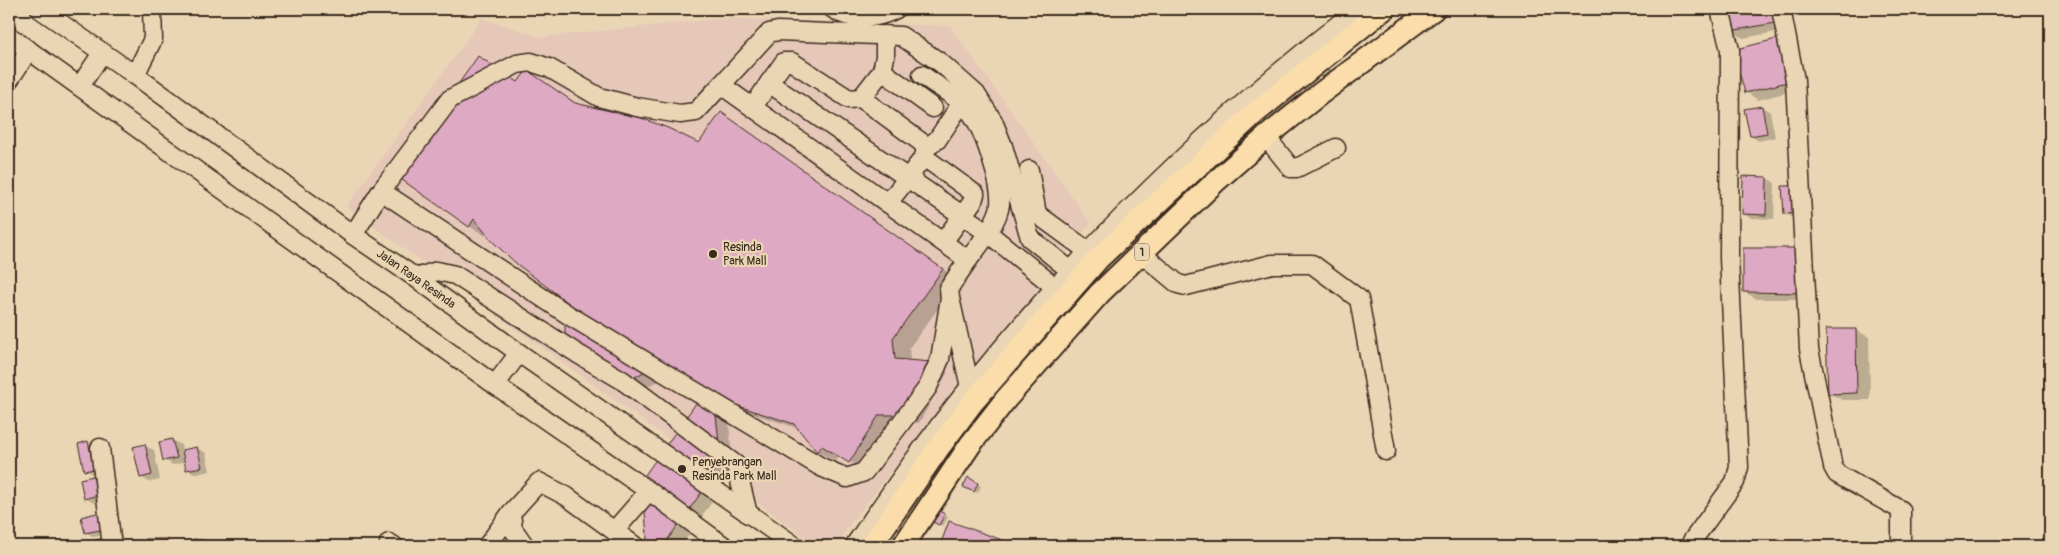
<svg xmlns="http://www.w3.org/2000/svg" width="2059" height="555" viewBox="0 0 2059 555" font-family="Pangolin,sans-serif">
	<rect width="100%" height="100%" fill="#ead6b4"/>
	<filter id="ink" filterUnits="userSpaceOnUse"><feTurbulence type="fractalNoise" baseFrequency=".02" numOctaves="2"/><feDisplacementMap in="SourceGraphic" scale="10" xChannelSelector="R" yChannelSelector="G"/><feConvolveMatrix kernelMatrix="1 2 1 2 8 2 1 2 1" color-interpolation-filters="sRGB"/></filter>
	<g filter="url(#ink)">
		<path fill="#e6c8b8" d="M482,18L540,37L727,18L950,26L1091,223L850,524L837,546H817L346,207Z"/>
		<g fill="#0003">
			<path d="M1727,9H1790L1793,29L1743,38L1731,30Z"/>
			<path d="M1735,51L1803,88L1758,100L1746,92Z"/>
			<path d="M528,72L579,105L699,144L722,114L738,124L959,280L909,348L910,361L932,363L948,372L919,423H896L866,471L839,455L835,461L818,452L800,429L736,408L729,422L731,450L729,471L723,486L681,546H646L648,536L705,393L661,380L644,388L624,383L577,307L487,233L486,236L469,226L519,83Z"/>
			<path d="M1762,107L1770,112L1775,137L1759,141L1751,136Z"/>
			<path d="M1767,178L1775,183L1774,219L1751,218L1743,214Z"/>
			<path d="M1784,188L1807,217L1793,218L1785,213Z"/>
			<path d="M1801,250L1813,257V299H1757L1744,292Z"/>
			<path d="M1856,330L1869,337L1870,400H1842L1829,393Z"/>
			<path d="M172,440L181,445L182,451L197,448L206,453L210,471L196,474L187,469L186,462L173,465L164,460Z"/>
			<path d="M88,443L96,448L102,473L94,475L85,470Z"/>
			<path d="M145,446L154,450L160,480L149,482L141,477Z"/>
			<path d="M93,477L102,482L106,500L94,503L85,498Z"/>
			<path d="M968,479L981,486L978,493L965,486Z"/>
			<path d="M938,511L948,517L943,526L933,521Z"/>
			<path d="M83,518L112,533L94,537L86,532Z"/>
			<path d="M166,540L175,546H147V541Z"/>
			<path d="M194,540L209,542L216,546H194Z"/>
			<path d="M943,542H1001L1009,546H950Z"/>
		</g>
		<g fill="#dea9c2" stroke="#3b2a1e">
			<path d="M1726,9H1779L1781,22L1730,31Z"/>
			<path d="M1780,38L1791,81L1745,93L1733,50Z"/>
			<path d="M478,56L518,82L527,70L575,103L641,118L668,128L699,143L721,112L943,269L893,338L895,359L932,362L902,415H879L849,463L822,446L817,452L794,424L723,401L645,371L637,376L627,380L572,347L565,334V321L575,308L518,265L493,242L474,219L469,227L395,175Z"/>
			<path d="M1762,106L1767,133L1750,136L1744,109Z"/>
			<path d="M1743,176L1767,177L1766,215L1742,214Z"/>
			<path d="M1782,186H1798L1799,213L1784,214Z"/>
			<path d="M1743,248H1801V293L1743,292Z"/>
			<path d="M1826,329H1856L1857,393L1828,394Z"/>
			<path d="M704,392L723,401L716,415L719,442L717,463L711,479L663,546H645L647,536L643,490L645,475Z"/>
			<path d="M172,439L177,458L163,461L159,442Z"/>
			<path d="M88,441L94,469L84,471L78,444Z"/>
			<path d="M145,444L152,475L140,478L133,447Z"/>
			<path d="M197,447L202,467L186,470L182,450Z"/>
			<path d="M93,476L98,495L84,499L80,479Z"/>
			<path d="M968,477L978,483L974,492L963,487Z"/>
			<path d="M938,510L945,514L939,525L931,521Z"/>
			<path d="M101,512L105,529L85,533L81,517Z"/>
			<path d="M949,521L1002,540L999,546H951L941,543Z"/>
			<path d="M104,538L105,546H79V544Z"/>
			<rect x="146" y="539" width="21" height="7"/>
			<path d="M193,539L210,541L209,546H192Z"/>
		</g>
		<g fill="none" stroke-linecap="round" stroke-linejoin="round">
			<defs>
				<g id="minor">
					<path d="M40,9L135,75L353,235L416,278L519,353L795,546"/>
					<path d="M833,9C850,21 878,19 896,9"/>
					<path d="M1781,9L1795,80L1809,349L1833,467L1837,474L1901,510V546"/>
					<path d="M9,36L495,385L649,491L724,546"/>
					<path d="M882,71L885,57V35"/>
					<path d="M135,75L153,39L152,9"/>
					<path d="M922,75C938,87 959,97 971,113C983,128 1002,184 1000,204C999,221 978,247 968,260"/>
					<path d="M9,80L29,50"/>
					<path d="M769,83L784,62H792L849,99L861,98L921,142L926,148L924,157L975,194L973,201L943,242"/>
					<path d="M721,85L769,33L778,31L901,36L941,63L976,94L993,121L1003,146L1030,238L1071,271"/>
					<path d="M80,86L102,53"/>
					<path d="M861,98L882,71L933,108"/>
					<path d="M753,107L769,83L988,233L1055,287"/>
					<path d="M1266,137L1291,168H1297L1336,148"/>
					<path d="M926,148L937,140L961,104"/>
					<path d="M1029,170L1037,214L1089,252"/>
					<path d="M888,203L924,157"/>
					<path d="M353,235L381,191"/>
					<path d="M1141,253L1178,284L1186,286L1272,264H1312L1359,299L1386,451"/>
					<path d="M416,278L437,271L455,275L578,354L622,380L736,465L748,514"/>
					<path d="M950,298L940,359L928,387L864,472L847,478L821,467L570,316L381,191L450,99L517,64L531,62L549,68L599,97L637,107L680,114L696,112L721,85L968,260L949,288L950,298L970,387"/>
					<path d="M495,385L519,353"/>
					<path d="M100,448L112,546"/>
					<path d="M511,513L513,529L525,546"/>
					<path d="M615,530L649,491"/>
					<path d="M389,543L394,546"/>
					<path d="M487,546L511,513L539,482L566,496L635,546"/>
					<path d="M854,546C891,492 928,438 969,388C1083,247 1215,119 1358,9"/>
					<path d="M1692,546V541L1735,482L1739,467L1729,258L1730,50L1720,9"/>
				</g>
				<g id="major">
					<path d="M871,546L938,449L973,402L1099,258L1255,113L1384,9"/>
					<path d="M903,546L970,445L1006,399L1100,293L1215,182L1266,137L1321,93L1434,9"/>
				</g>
			</defs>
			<use href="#minor" stroke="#3b2a1e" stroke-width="21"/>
			<use href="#major" stroke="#3b2a1e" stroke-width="25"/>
			<use href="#minor" stroke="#ead6b4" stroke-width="18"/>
			<use href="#major" stroke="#faddab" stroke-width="21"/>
		</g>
	</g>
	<g fill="#3b2a1e" stroke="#ead6b4" stroke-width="2">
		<circle cx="713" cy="254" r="5"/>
		<circle cx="682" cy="469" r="5"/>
	</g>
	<g text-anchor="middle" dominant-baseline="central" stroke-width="4.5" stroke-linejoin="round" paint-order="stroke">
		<rect fill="#ead6b4" stroke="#705e4b" stroke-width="1" x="1134.5" y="243.5" width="15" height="17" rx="4"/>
		<g font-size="11" font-weight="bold" fill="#3b2a1e">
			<text x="1142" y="252">1</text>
		</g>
		<g font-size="12" fill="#3b2a1e" stroke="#ead6b4" text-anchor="start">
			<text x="723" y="247">Resinda<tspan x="723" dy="14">Park Mall</tspan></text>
			<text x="692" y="462">Penyebrangan<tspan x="692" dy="14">Resinda Park Mall</tspan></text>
		</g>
		<g font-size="12" fill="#3b2a1e" stroke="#ead6b4">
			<text transform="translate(416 279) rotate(35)">Jalan Raya Resinda</text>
		</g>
	</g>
	<rect width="2059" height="555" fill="none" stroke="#ead6b4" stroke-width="30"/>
	<rect x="15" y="15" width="2029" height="525" fill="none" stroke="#3b2a1e" stroke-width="2" filter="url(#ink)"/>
</svg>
